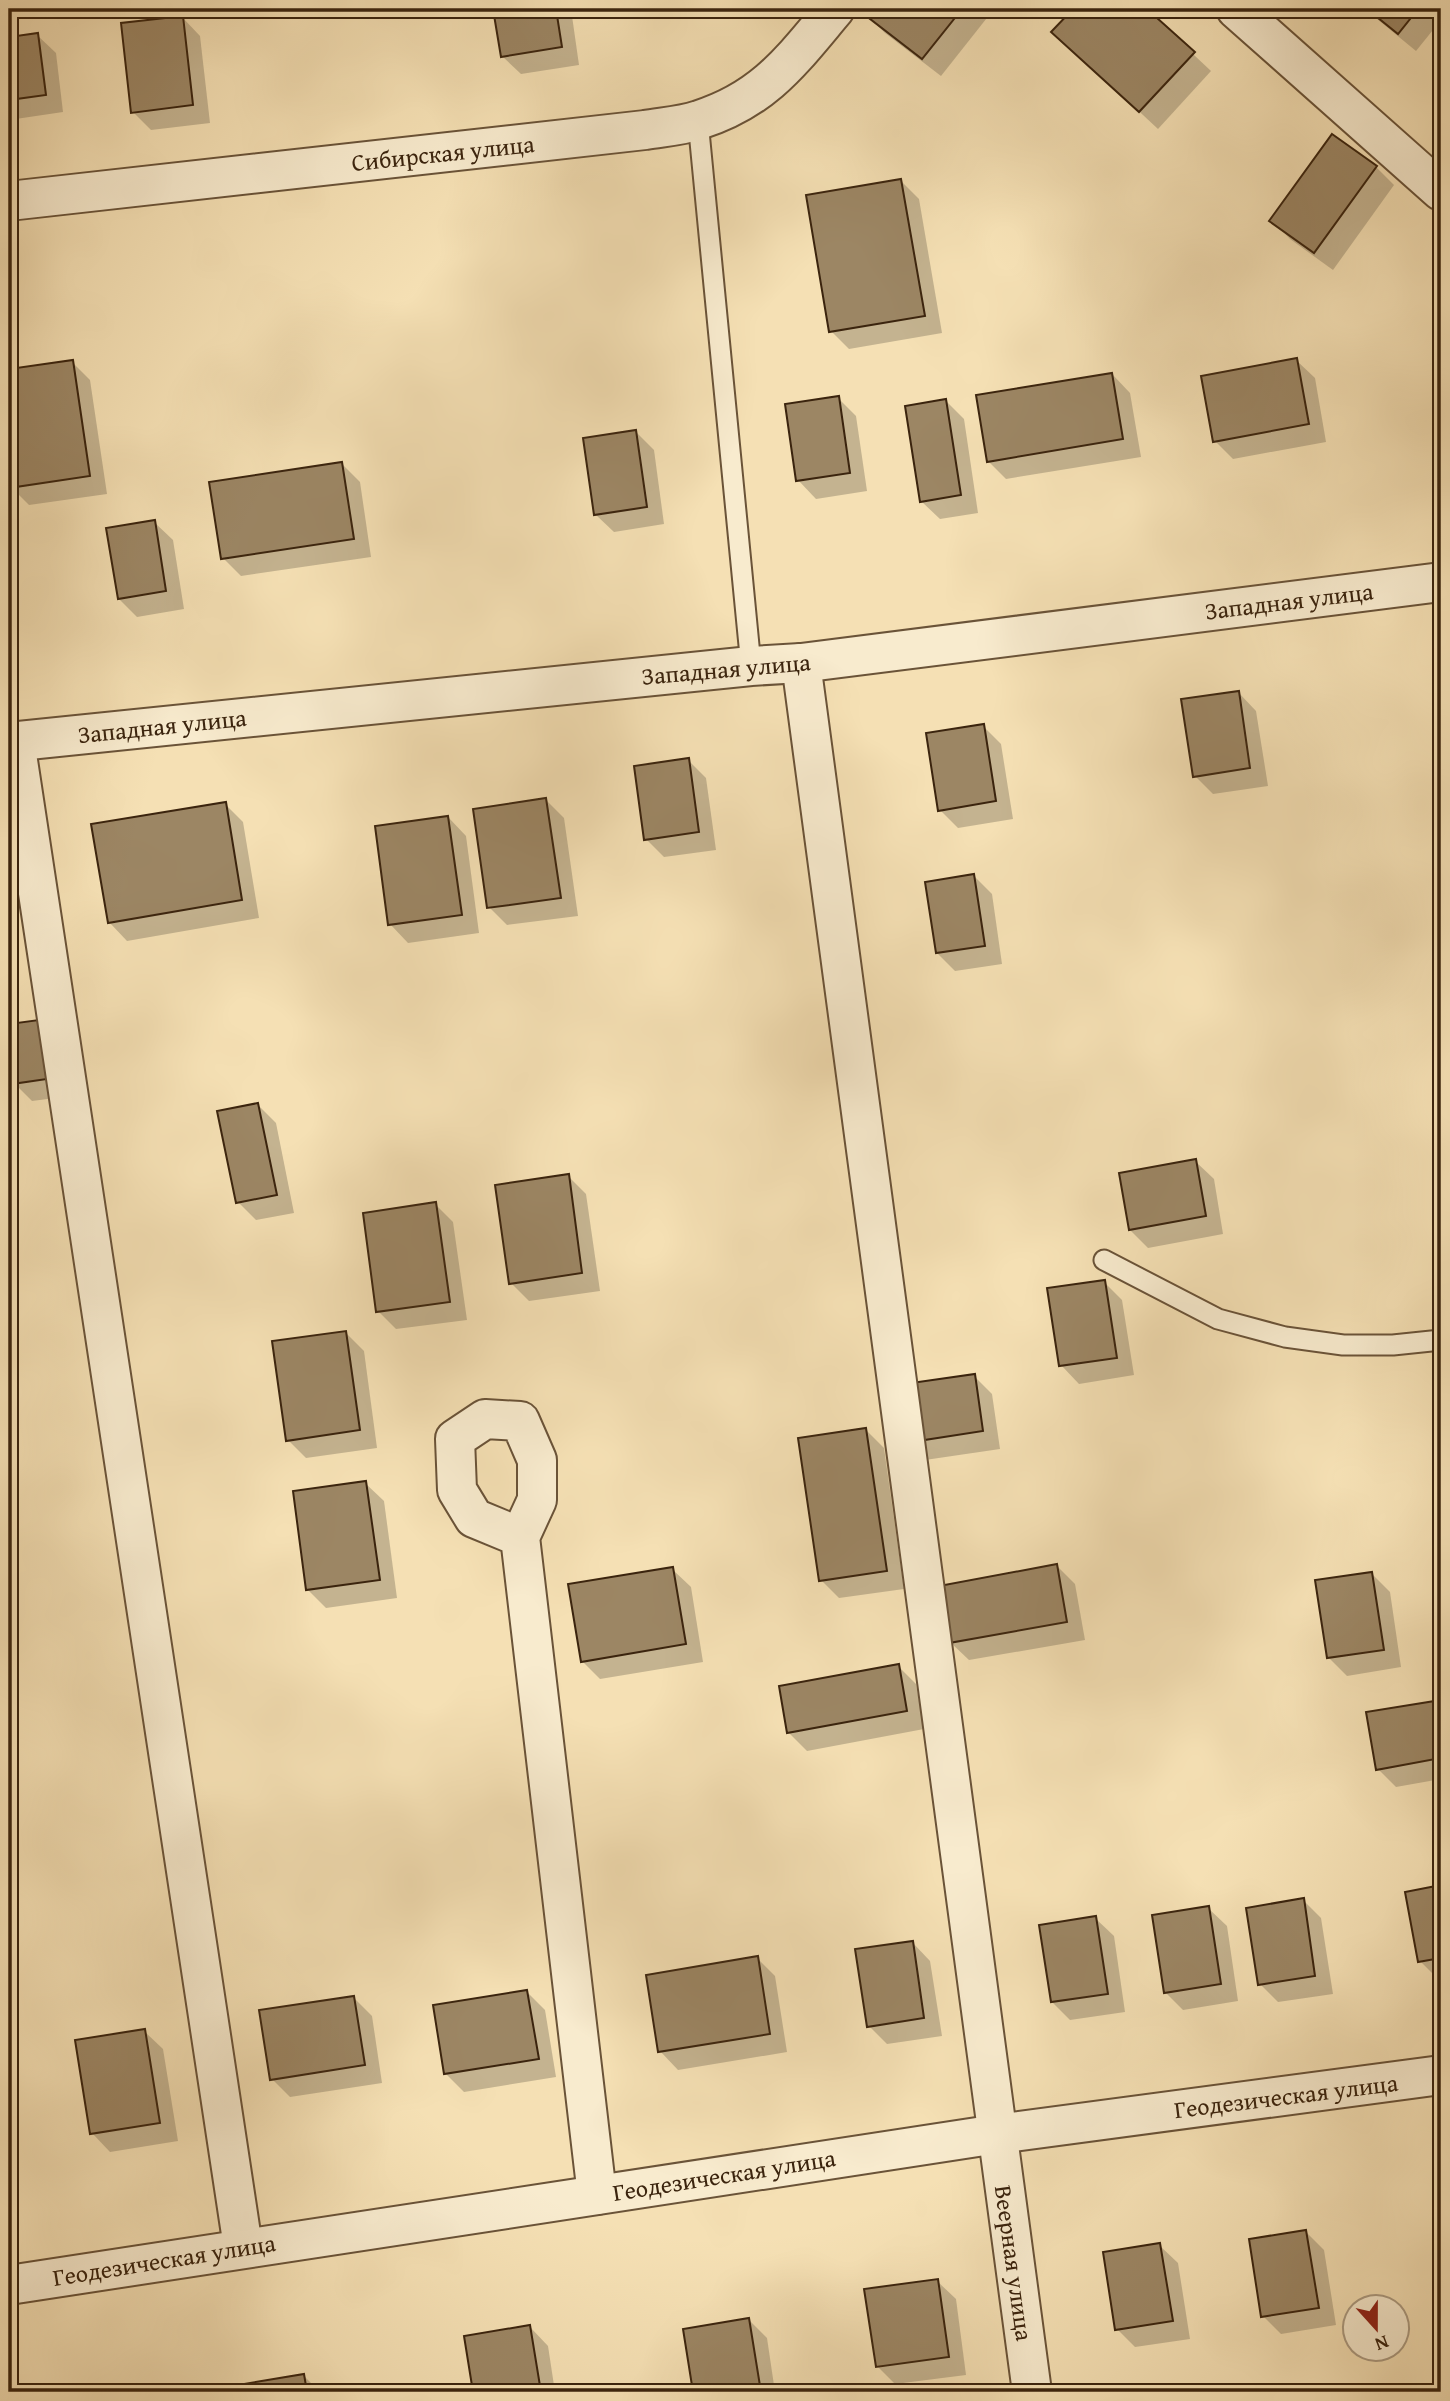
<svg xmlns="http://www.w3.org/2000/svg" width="1450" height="2401" viewBox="0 0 1450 2401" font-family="'Gentium Book Plus',serif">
	<rect width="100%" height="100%" fill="#f5e0b4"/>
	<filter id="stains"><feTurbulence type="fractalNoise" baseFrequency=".00286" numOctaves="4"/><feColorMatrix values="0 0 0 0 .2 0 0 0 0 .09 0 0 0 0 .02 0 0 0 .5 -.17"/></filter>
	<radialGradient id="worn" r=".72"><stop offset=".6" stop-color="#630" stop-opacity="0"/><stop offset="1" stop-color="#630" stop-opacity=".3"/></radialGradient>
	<g fill="#0003">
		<path d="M495,9H571L579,65L521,74L502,56Z"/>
		<path d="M872,9H994L941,76L885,33L867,15Z"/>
		<path d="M1075,9H1145L1211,71L1158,129L1054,32Z"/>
		<path d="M1365,9H1441V20L1416,51Z"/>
		<path d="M182,17L200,36L210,123L151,130L133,112Z"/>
		<path d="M37,35L56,53L63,112L9,120V39Z"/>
		<path d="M1376,167L1394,185L1333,270L1290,239L1272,220Z"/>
		<path d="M901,181L919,199L942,333L849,349L831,331Z"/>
		<path d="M1296,360L1315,378L1326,442L1233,459L1215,441Z"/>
		<path d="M72,362L90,380L107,494L29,505L11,487L9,472V371Z"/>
		<path d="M1112,374L1130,393L1141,457L1006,479L988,461Z"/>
		<path d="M838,398L856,416L867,491L816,499L798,480Z"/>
		<path d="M946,401L964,419L978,513L940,519L921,501Z"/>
		<path d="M636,432L654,450L664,524L614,532L595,514Z"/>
		<path d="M342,464L360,482L371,557L241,576L223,558Z"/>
		<path d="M154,522L173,540L184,609L137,617L119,599Z"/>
		<path d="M1238,692L1256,711L1268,786L1213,794L1195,776Z"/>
		<path d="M983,726L1001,744L1013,819L958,828L940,810Z"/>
		<path d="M688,760L706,778L716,850L664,857L646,839Z"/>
		<path d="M546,800L564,818L578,916L507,925L489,907Z"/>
		<path d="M225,804L243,822L259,918L127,941L109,922Z"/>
		<path d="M448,817L466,836L479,933L408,943L390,924Z"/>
		<path d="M974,876L992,894L1002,964L955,971L937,953Z"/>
		<path d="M45,1021L71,1096L32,1101L14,1083L9,1025Z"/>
		<path d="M258,1105L276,1123L294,1213L256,1220L238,1202Z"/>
		<path d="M1195,1161L1214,1179L1223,1234L1148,1248L1130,1230Z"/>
		<path d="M568,1176L586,1194L600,1291L529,1301L511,1283Z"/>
		<path d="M435,1204L453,1222L467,1320L396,1329L378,1311Z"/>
		<path d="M1104,1282L1122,1300L1134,1375L1079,1384L1061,1365Z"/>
		<path d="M346,1333L364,1351L377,1448L306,1458L288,1440Z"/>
		<path d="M974,1376L992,1394L1000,1449L925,1460L899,1387Z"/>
		<path d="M9,1405L19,1461L9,1463Z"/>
		<path d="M866,1430L884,1448L904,1589L839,1598L821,1580Z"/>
		<path d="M365,1483L384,1501L397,1598L326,1608L308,1590Z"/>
		<path d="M1057,1566L1075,1584L1085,1640L969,1660L950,1642Z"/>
		<path d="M672,1569L691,1587L703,1662L600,1679L582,1661Z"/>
		<path d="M1372,1574L1390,1592L1401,1667L1347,1676L1328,1657Z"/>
		<path d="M898,1666L916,1684L924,1729L807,1751L789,1733Z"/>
		<path d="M1441,1701V1779L1396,1787L1378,1769L1368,1714Z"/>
		<path d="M1441,1887V1979H1438L1420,1961L1407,1893Z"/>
		<path d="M1303,1900L1321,1918L1333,1994L1278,2002L1260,1984Z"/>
		<path d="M1208,1908L1227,1926L1238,2001L1183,2010L1165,1992Z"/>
		<path d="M1095,1918L1114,1936L1125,2012L1070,2020L1052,2002Z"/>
		<path d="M912,1942L930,1961L942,2036L887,2044L869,2026Z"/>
		<path d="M757,1958L775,1976L787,2052L678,2070L660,2051Z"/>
		<path d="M527,1992L545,2010L556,2077L464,2092L446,2074Z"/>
		<path d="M354,1998L372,2016L382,2083L290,2097L272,2079Z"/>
		<path d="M144,2031L163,2049L178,2141L110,2152L92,2133Z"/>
		<path d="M1306,2232L1324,2250L1336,2325L1281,2334L1263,2316Z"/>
		<path d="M1159,2245L1178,2263L1190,2339L1135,2347L1117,2329Z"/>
		<path d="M937,2281L956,2299L966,2375L895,2384L877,2366Z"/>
		<path d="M749,2320L767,2338L775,2392H695L685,2330Z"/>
		<path d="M530,2327L548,2346L555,2392H475L466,2338Z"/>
		<path d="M304,2376L320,2392H229L228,2388Z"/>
	</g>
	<g fill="#9c8664" stroke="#3b240e" stroke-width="2">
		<path d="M493,9H556L562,47L501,57Z"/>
		<path d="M870,9H962L922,59L865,15Z"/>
		<path d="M1073,9H1147L1195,52L1139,112L1051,32Z"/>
		<path d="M1367,9H1418L1398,34Z"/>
		<path d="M183,16L193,105L131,113L121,23Z"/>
		<path d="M38,33L46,95L9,100V37Z"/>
		<path d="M1332,134L1377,166L1314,253L1269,221Z"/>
		<path d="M901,179L925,316L829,332L806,195Z"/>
		<path d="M1297,358L1309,424L1213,442L1201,376Z"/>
		<path d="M73,360L90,476L9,488V369Z"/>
		<path d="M1112,373L1123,439L987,462L976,395Z"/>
		<path d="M839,396L850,473L796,481L785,404Z"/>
		<path d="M946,399L961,495L920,502L905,406Z"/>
		<path d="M636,430L647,507L594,515L583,438Z"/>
		<path d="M342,462L354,539L221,559L209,482Z"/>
		<path d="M155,520L166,591L118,599L106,528Z"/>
		<path d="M1239,691L1250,768L1193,777L1181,699Z"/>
		<path d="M984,724L996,801L938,811L926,733Z"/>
		<path d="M689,758L699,832L644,840L634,766Z"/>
		<path d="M546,798L561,898L487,908L473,809Z"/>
		<path d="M226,802L242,900L108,923L91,824Z"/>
		<path d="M448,816L462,915L388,925L375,826Z"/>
		<path d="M974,874L985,946L936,953L925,882Z"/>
		<path d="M46,1019L54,1078L12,1084L9,1058V1024Z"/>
		<path d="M258,1103L277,1195L236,1203L217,1111Z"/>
		<path d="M1196,1159L1206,1216L1129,1230L1119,1173Z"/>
		<path d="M569,1174L582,1273L509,1284L495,1185Z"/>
		<path d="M436,1202L450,1302L376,1312L363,1213Z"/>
		<path d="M1105,1280L1117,1358L1059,1366L1047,1288Z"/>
		<path d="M346,1331L360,1430L286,1441L272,1341Z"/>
		<path d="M975,1374L983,1431L905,1443L897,1385Z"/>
		<path d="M866,1428L887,1571L819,1581L798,1438Z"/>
		<path d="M366,1481L380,1580L306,1590L293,1491Z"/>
		<path d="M1057,1564L1067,1622L949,1643L939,1586Z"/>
		<path d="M673,1567L686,1644L581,1662L568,1584Z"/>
		<path d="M1372,1572L1384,1650L1327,1658L1315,1580Z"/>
		<path d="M899,1664L907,1711L787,1733L779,1686Z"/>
		<path d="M1441,1700V1758L1376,1770L1366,1712Z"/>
		<path d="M1441,1885V1958L1418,1962L1405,1892Z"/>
		<path d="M1304,1898L1315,1976L1258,1985L1246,1908Z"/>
		<path d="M1209,1906L1221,1984L1164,1993L1152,1915Z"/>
		<path d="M1096,1916L1108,1994L1051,2002L1039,1925Z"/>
		<path d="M913,1941L924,2018L867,2027L855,1949Z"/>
		<path d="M758,1956L770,2034L658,2052L646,1975Z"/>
		<path d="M527,1990L539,2059L444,2074L433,2005Z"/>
		<path d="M354,1996L365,2065L270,2080L259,2010Z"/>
		<path d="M145,2029L160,2123L90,2134L75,2040Z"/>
		<path d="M1306,2230L1319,2308L1261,2317L1249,2239Z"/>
		<path d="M1160,2243L1173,2321L1115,2330L1103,2252Z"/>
		<path d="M938,2279L949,2357L876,2367L864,2289Z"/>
		<path d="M749,2318L761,2392H693L683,2329Z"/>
		<path d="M530,2325L541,2392H473L464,2336Z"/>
		<path d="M304,2374L307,2392H227L226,2387Z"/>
	</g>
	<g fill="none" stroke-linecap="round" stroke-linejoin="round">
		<defs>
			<g id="service">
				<path d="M698,121L751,666"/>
				<path d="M1104,1260L1218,1319L1285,1337L1343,1345H1393L1441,1340"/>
			</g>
			<g id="minor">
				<path d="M1236,9L1441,191"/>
				<path d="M9,201L645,130C662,127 682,126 699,120C765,99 792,60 835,9"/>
				<path d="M801,663L1032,2392"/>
				<path d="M15,741L243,2247"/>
				<path d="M9,742L751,666L801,663L1441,582"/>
				<path d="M520,1537L537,1500V1460L520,1421L485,1419L455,1439L457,1490L474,1518L520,1537L597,2195"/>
				<path d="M9,2285L997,2134L1441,2075"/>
			</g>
		</defs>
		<use href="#service" stroke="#6a5338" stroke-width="23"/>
		<use href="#minor" stroke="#6a5338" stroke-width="42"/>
		<use href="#service" stroke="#f8ebce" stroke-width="19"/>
		<use href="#minor" stroke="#f8ebce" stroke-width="38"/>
	</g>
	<g text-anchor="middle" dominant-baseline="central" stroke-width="5" stroke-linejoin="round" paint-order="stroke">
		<g font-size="24" fill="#3b240e" stroke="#f8ebce">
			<text transform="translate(443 153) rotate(-6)">Сибирская улица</text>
			<text transform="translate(1289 601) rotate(-7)">Западная улица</text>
			<text transform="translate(726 669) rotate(-5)">Западная улица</text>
			<text transform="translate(162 726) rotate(-6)">Западная улица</text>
			<text transform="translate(1286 2096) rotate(-7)">Геодезическая улица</text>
			<text transform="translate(724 2175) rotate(-9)">Геодезическая улица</text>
			<text transform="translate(164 2260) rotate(-9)">Геодезическая улица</text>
			<text transform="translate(1014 2263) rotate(82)">Веерная улица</text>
		</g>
	</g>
	<rect width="1450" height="2401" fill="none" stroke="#f5e0b4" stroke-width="35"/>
	<rect x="10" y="10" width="1429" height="2380" fill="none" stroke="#3b240e" stroke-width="3.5"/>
	<rect x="18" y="18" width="1415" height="2366" fill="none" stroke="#3b240e" stroke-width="2"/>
	<g transform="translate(1376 2328) rotate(159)"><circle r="33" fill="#f8ebce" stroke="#ac9b81" stroke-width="2"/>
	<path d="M0-5L12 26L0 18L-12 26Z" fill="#8f2418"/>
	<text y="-10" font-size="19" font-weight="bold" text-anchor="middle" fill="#3b240e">N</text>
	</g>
	<rect width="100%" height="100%" filter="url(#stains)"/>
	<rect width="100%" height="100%" fill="url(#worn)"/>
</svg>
